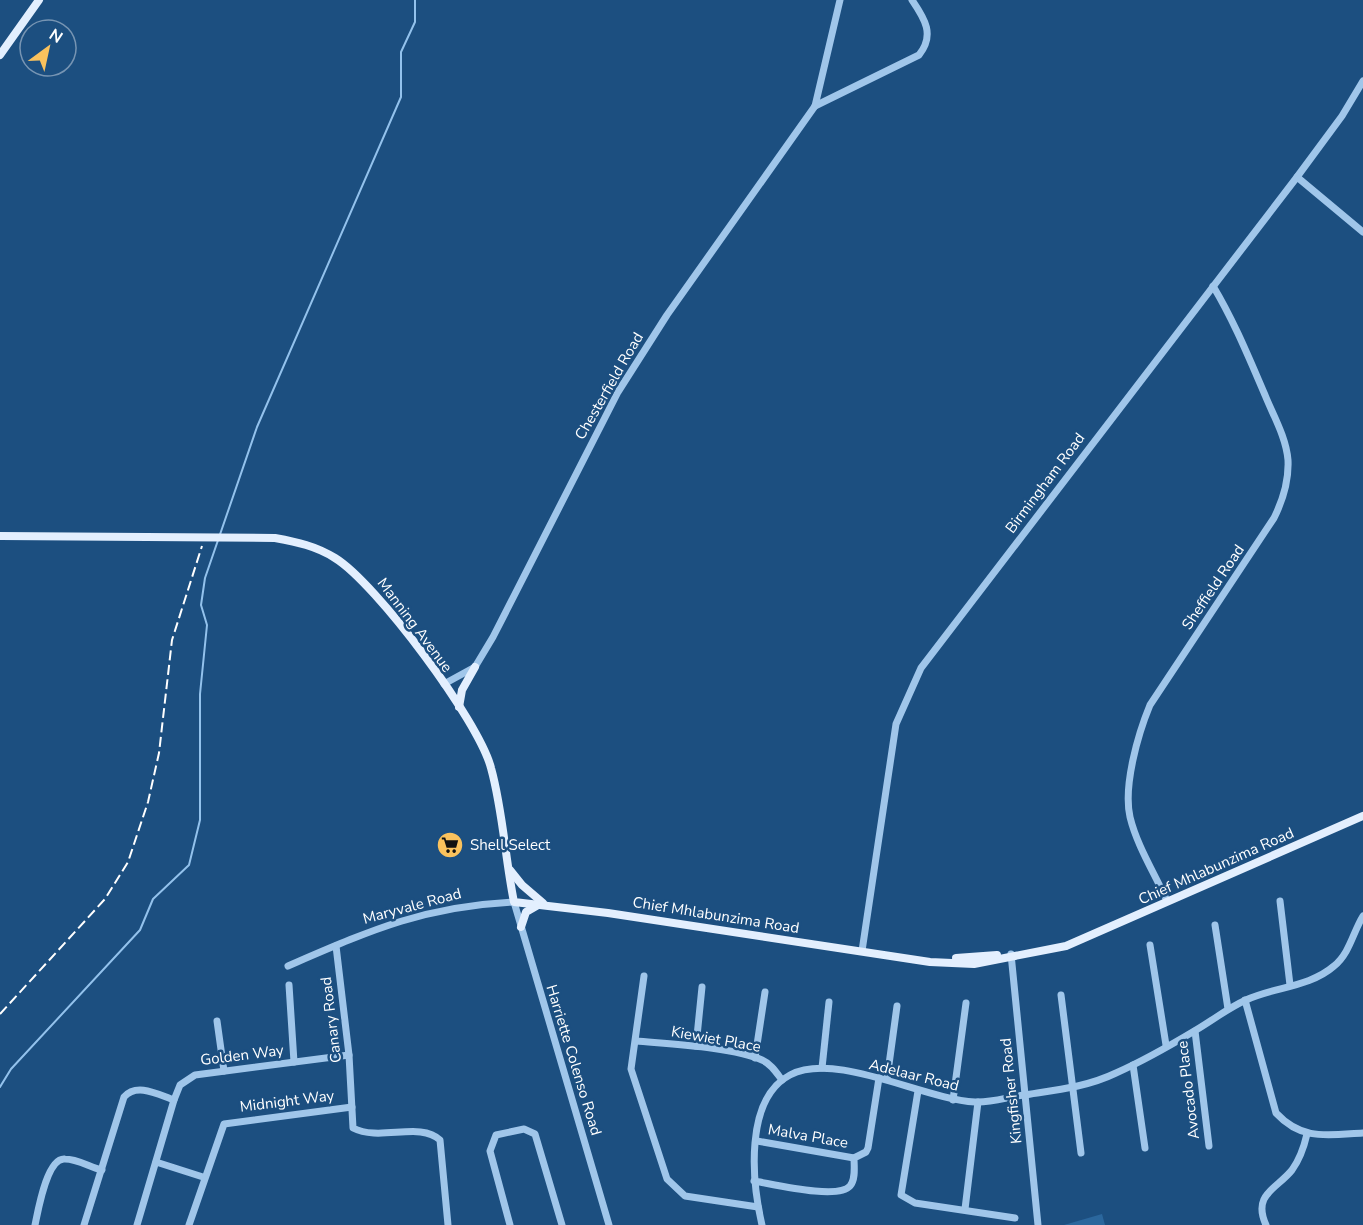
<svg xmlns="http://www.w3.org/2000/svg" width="1363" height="1225" viewBox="0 0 1363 1225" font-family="'Nunito Sans',sans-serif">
	<rect width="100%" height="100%" fill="#1c4f80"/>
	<path fill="#2b679d" d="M1102,1214L1105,1225H1064Z"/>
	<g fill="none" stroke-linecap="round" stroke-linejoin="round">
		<path stroke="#93c2ec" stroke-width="2" d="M0,1087L11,1069L140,930L153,899L189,865L200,820V694L207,625L201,605L205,578L257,427L401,97V52L415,22V0"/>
		<g stroke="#a0c6ea" stroke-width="7">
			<path d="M815,106L919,55C935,35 925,19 912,0"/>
			<path d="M1297,177L1363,232"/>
			<path d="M444,684L475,667L493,637L618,392L667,315L815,106L840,0"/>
			<path d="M1167,901C1155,874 1137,846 1130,817C1123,786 1138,734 1150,705L1274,518C1283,500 1289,481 1288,460C1286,437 1273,415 1265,395C1249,358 1234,321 1213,286"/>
			<path d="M1280,901L1290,985"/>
			<path d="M1215,925L1228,1009"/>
			<path d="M1150,945L1166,1045"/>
			<path d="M336,946L349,1055L353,1128C380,1142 420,1121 440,1140L448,1225"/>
			<path d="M862,951L896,724L921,668L1297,177L1342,116L1363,81"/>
			<path d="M1011,954L1038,1225"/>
			<path d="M288,966C369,931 424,906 514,902L609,1225"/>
			<path d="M644,976L631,1069L667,1179L685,1196L758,1207"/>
			<path d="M289,985L294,1062"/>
			<path d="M1061,995L1081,1153"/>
			<path d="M1245,1000L1276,1113C1302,1141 1327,1135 1363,1133"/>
			<path d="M217,1021L224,1071"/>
			<path d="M1195,1031L1209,1146"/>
			<path d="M636,1041C669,1044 734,1047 762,1060C771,1064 776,1072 782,1080"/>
			<path d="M696,1046L702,987"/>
			<path d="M755,1058L765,992"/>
			<path d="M1133,1065L1145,1148"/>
			<path d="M822,1068L829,1002"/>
			<path d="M887,1079L897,1006"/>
			<path d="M918,1091L901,1195L915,1203L1015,1218"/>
			<path d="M953,1100L966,1003"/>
			<path d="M757,1141L854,1158"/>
			<path d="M156,1162L203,1177"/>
			<path d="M754,1181C773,1184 838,1200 850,1186C856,1179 854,1166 854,1158L866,1152L868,1148L879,1078"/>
			<path d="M965,1209L978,1102"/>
			<path d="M35,1225C38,1211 47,1157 65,1159C77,1159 90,1167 102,1170"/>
			<path d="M84,1225L124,1097C137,1082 159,1095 174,1100"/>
			<path d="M137,1225L174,1100L180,1085L195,1075L349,1055"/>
			<path d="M189,1225L224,1124L352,1107"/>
			<path d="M510,1225L490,1151L496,1135L524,1129L535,1134L562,1225"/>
			<path d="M762,1225C752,1182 744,1099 790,1075C836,1051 923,1099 975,1102C991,1103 1008,1097 1024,1095C1056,1090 1087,1087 1116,1073C1143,1061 1171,1045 1196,1030C1213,1020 1228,1008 1246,1000C1274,987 1310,987 1334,966C1350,953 1353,932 1363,916"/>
			<path d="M1266,1225C1252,1194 1277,1189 1292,1170C1300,1159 1304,1147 1307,1134"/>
		</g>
		<g stroke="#e3effe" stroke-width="8">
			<path d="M0,55L39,0"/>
			<path d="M0,536L275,538C297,542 316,546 335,558C376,583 479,721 491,768C503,811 505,858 514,902L608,913L930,962L974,964L1066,946L1363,816"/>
			<path d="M459,707L462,690L475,667"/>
			<path d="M510,870L522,885L543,903"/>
			<path d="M521,927L526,912L538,905"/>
			<path d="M956,958L997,955"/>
		</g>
		<path stroke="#fff" stroke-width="2" stroke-dasharray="10 4.5" stroke-linecap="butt" d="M0,1014L105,899L128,862L148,802L159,753L172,640L202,546"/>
	</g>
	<defs>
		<symbol id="supermarket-disc" viewBox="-11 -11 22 22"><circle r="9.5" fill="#fac25d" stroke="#1c4f80"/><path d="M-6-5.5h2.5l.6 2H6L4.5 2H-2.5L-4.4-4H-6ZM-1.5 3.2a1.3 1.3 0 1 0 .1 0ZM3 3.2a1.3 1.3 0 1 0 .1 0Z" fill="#111"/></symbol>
	</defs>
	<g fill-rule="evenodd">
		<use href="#supermarket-disc" x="435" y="830" width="30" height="30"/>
	</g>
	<g text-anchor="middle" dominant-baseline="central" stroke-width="5" stroke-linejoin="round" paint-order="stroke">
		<g font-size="15" fill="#fff" stroke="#1c4f80">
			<text transform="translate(609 386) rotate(-60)">Chesterfield Road</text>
			<text transform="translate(1045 483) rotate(-53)">Birmingham Road</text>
			<text transform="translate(1213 587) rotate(-56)">Sheffield Road</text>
			<text transform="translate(415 625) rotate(53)">Manning Avenue</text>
			<text transform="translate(1216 866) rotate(-24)">Chief Mhlabunzima Road</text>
			<text transform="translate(412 906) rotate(-15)">Maryvale Road</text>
			<text transform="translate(716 915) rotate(9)">Chief Mhlabunzima Road</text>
			<text transform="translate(331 1020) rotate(-97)">Canary Road</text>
			<text transform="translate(716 1039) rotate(10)">Kiewiet Place</text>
			<text transform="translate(242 1055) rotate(-7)">Golden Way</text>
			<text transform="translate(574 1060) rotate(73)">Harriette Colenso Road</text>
			<text transform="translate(914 1075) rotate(14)">Adelaar Road</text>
			<text transform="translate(1188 1090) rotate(-97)">Avocado Place</text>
			<text transform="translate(1011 1091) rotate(-96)">Kingfisher Road</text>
			<text transform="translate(287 1101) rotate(-7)">Midnight Way</text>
			<text transform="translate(808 1136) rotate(10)">Malva Place</text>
		</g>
		<g font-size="15" fill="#fff" stroke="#1c4f80" text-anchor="start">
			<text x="470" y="845">Shell Select</text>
		</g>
	</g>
	<g transform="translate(48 48) rotate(33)"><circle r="28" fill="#1c4f80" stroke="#7795b3" stroke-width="1.5"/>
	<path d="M0-4.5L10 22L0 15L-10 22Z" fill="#fac25d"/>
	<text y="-9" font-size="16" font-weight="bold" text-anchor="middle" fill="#ffffff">N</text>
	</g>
</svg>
